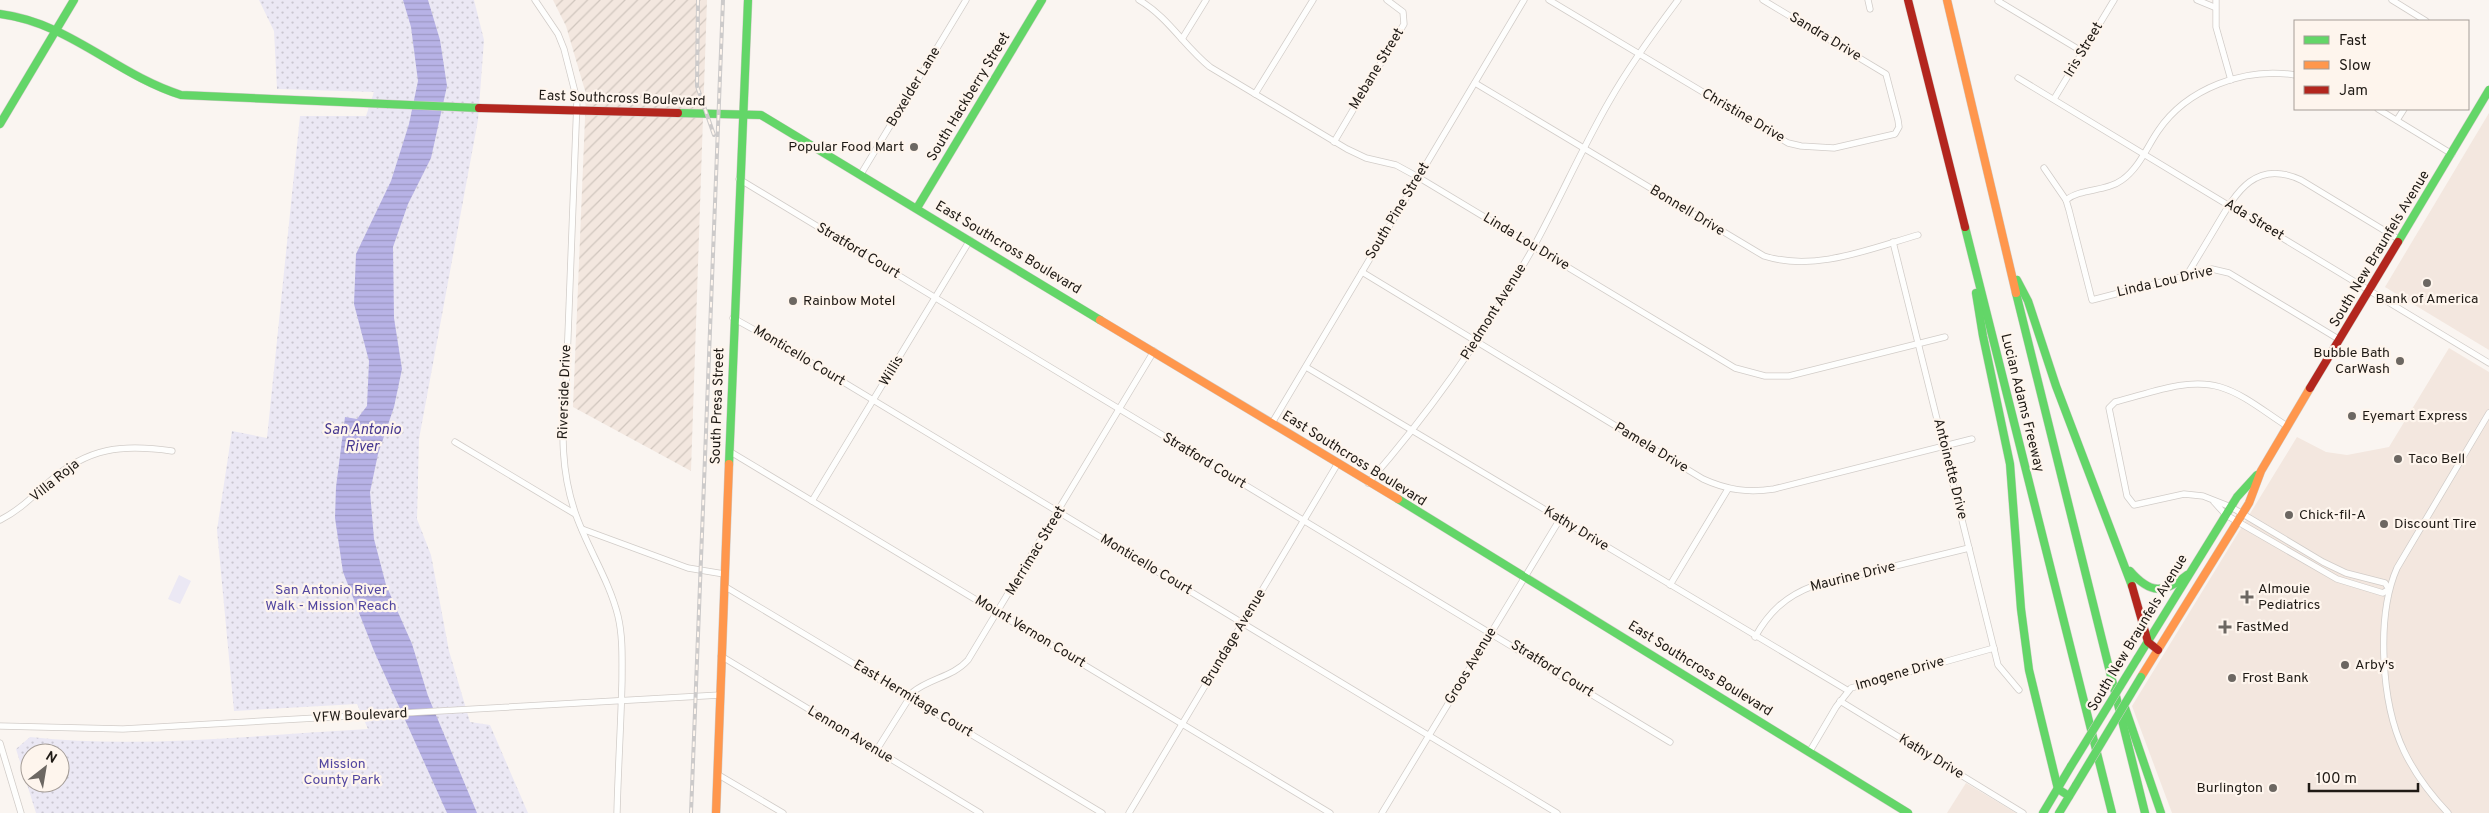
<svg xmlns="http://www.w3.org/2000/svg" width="2489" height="813" viewBox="0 0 2489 813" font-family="Overpass,sans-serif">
	<defs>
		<pattern id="industrial-furrows" width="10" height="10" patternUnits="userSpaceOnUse" patternTransform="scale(1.25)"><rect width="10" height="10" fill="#f3e7df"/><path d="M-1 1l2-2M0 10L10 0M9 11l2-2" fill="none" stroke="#d0c6be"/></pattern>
		<pattern id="park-dots" width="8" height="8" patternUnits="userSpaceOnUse" patternTransform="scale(1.25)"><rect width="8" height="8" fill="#ebe8f4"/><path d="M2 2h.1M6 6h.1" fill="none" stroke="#c9c6d0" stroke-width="1.8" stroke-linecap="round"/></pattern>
		<pattern id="water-rules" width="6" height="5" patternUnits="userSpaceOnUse" patternTransform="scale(1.25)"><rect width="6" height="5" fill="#b7b2e6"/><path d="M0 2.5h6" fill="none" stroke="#9d98c4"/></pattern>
	</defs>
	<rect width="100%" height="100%" fill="#faf5f1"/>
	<g fill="#f3e7df">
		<path d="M2489,113V350L2385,287Z"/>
		<path d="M2449,348L2489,372V813H2172L2132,706L2297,437L2326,452L2347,455L2389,447Z"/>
		<path d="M1966,783L2016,813H1947Z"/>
	</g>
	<path fill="url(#industrial-furrows)" d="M553,0H707L691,471L573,407L586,94L566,26Z"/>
	<path fill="#ebe8f4" d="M179,575L191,581L180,604L168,599Z"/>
	<path fill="url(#park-dots)" fill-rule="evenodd" d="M259,0H474L484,40L478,120L419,439L417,519L431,555L449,651L470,722L490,725L528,813H36L16,749L30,737C142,749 257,735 368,729L357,704L234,711L217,530L232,431L267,438L300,116H366L374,92L277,89L274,31ZM30,753H60V783H30Z"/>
	<path fill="url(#water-rules)" d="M403,0H428L440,40L447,86L431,158L408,204L393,247L394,318L402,369L394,407L378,454L370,492L374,539L386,585L412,644L428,696L477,813H447L374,651L343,572L335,518L336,487L345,417L357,419L367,406L369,361L354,304L356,254L391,181L409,124L418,81L411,27Z"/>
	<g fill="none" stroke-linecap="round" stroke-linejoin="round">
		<defs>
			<g id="street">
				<path d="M535,0L558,34L564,49L577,100L566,387C561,431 561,473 576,515C588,549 609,580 618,616C623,637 622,659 622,680C621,725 618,769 617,813"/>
				<path d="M1139,0C1168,17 1184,46 1210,67L1347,149L1366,158L1396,165L1418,177L1735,368L1765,376H1789L1945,337"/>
				<path d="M1549,0L1788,143L1801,146L1834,148L1895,134L1899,127L1898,120L1886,74L1763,0"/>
				<path d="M1868,0L1870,9"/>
				<path d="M2197,0L2214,7"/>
				<path d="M2216,0V27L2231,80"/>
				<path d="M2392,0L2426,21"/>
				<path d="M1998,1L2083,52"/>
				<path d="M1182,39L1206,0"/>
				<path d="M2018,78L2489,363"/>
				<path d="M1475,83L1764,256C1815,272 1869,249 1918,235"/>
				<path d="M1255,94L1313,0"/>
				<path d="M2054,99L2114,0"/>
				<path d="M2378,109L2452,154"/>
				<path d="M2397,120L2404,109"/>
				<path d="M1334,142L1404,24L1403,12L1387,0"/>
				<path d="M2044,168L2066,200L2069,210L2092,300L2212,269L2229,273L2340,340"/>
				<path d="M861,174L966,0"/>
				<path d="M739,179L1670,742"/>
				<path d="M2066,200C2081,188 2106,192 2122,180C2139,168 2147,147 2158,131C2187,88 2245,67 2295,75"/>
				<path d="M1893,242L1998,665L2019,690"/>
				<path d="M1362,272L1703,479C1727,490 1748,493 1774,489L1972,439"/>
				<path d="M2187,275C2197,258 2207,242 2217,225C2237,191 2256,159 2301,180L2400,240"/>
				<path d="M733,318L787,348L1557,813"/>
				<path d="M1306,367L1847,690"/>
				<path d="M1272,423L1524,0"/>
				<path d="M455,442L575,514"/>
				<path d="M729,451L1330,813"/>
				<path d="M1368,483C1432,410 1486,332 1533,248C1560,199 1582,148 1610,100C1630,65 1654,32 1678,0"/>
				<path d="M812,501L970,240"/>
				<path d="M2214,502L2226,515L2337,579L2383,593L2389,589L2385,583L2346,573L2323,562L2231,507L2203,496L2184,494L2134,505L2127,496L2109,408L2115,402C2148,394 2187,377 2220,387C2244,394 2266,413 2287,426"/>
				<path d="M0,520C20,510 33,496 49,482C88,447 123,444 172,451"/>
				<path d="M582,529L688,568L724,574"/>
				<path d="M1670,585L1728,489"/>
				<path d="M724,586L1102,813"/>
				<path d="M1755,637C1769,612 1786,596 1813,586L1969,548"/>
				<path d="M721,656L980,813"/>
				<path d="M1840,701L2023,813"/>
				<path d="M0,726L123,729L720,695"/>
				<path d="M0,743L21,813"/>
				<path d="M876,751L913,692C930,678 953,677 968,660L1154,351"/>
				<path d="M1810,751L1836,707L1851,688L1994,648"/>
				<path d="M717,774L783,813"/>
				<path d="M1129,813L1338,463"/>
				<path d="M1382,813L1560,519"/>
				<path d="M2448,813C2430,794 2415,774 2404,751C2381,703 2376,616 2397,568L2489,413"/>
			</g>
			<g id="fast">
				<path d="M0,14C70,23 115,74 181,95L479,108"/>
				<path d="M678,113L761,115L1100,320"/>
				<path d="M0,124L74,0"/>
				<path d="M917,208L1042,0"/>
				<path d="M1965,227L2112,813"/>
				<path d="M2398,242L2489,90"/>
				<path d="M2017,280L2028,301L2056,386L2132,586"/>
				<path d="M1976,293L1983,336L2010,464L2021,609L2029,670L2058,789L2069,796"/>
				<path d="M2016,293L2145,813"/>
				<path d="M729,464L748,0"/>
				<path d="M1398,499L1908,813"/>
				<path d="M2130,571C2150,594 2164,594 2187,575"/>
				<path d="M2137,659L2237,497L2257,475"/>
				<path d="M2124,705L2161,813"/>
				<path d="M2043,813L2071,766"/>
				<path d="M2059,813L2076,785"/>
			</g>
			<g id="slow">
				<path d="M1947,0L2016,293"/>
				<path d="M1100,320L1398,499"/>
				<path d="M2141,677L2249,503L2261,471L2310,388"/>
				<path d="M716,813L729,464"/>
			</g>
			<g id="jam">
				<path d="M1908,0L1965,227"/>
				<path d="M479,108L678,113"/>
				<path d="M2310,388L2398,242"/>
				<path d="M2132,586L2148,642L2158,650"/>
			</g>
		</defs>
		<use href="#street" stroke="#d1ccc8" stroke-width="7"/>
		<use href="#fast" stroke="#d1ccc8" stroke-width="9"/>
		<use href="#slow" stroke="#d1ccc8" stroke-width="9"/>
		<use href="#jam" stroke="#d1ccc8" stroke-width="9"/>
		<use href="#street" stroke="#fefefd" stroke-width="5.5"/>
		<use href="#fast" stroke="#63d668" stroke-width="8"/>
		<use href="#slow" stroke="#ff974d" stroke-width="8"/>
		<use href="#jam" stroke="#b3261e" stroke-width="8"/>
		<defs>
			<g id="rail">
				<path d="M698,0L697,86L714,135"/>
				<path d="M691,813L723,0"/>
			</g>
		</defs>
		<use href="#rail" stroke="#cccaca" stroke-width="4"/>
		<use href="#rail" stroke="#fef5ed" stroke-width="2" stroke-dasharray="5.5" stroke-linecap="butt"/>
		<defs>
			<g id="fast-bridge">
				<path d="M2071,766L2137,659"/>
				<path d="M2076,785L2141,677"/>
			</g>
		</defs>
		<use href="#fast-bridge" stroke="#d1ccc8" stroke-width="9" stroke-linecap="butt"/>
		<use href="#fast-bridge" stroke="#63d668" stroke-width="8"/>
	</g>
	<g fill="#6c6762" stroke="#fef5ed" stroke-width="2">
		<circle cx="914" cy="147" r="5"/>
		<circle cx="2427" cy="283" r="5"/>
		<circle cx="793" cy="301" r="5"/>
		<circle cx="2400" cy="361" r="5"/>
		<circle cx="2352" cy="416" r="5"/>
		<circle cx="2398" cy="459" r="5"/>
		<circle cx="2289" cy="515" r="5"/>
		<circle cx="2384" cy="524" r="5"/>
		<path d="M2244.5 589.5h5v5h5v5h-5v5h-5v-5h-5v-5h5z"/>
		<path d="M2222.5 619.5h5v5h5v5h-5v5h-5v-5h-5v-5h5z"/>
		<circle cx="2345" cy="665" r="5"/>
		<circle cx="2232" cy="678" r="5"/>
		<circle cx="2273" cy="788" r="5"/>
	</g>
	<g text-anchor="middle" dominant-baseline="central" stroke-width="4.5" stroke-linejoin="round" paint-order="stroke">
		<g font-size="14" fill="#1f1a15" stroke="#fef5ed">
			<text transform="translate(1825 37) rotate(31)">Sandra Drive</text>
			<text transform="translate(2084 50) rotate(-59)">Iris Street</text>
			<text transform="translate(1377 69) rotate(-59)">Mebane Street</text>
			<text transform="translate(914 87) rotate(-59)">Boxelder Lane</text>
			<text transform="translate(969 97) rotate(-59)">South Hackberry Street</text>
			<text transform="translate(622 99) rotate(2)">East Southcross Boulevard</text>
			<text transform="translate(1743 116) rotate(30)">Christine Drive</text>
			<text transform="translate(1398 211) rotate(-59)">South Pine Street</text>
			<text transform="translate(1687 211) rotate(31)">Bonnell Drive</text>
			<text transform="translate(2254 220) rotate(31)">Ada Street</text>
			<text transform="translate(1526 242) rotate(31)">Linda Lou Drive</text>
			<text transform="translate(1008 248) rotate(31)">East Southcross Boulevard</text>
			<text transform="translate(2380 249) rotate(-59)">South New Braunfels Avenue</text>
			<text transform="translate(858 251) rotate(31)">Stratford Court</text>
			<text transform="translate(2165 282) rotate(-13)">Linda Lou Drive</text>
			<text transform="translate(1494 312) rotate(-58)">Piedmont Avenue</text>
			<text transform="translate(799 356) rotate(31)">Monticello Court</text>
			<text transform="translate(892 371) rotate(-59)">Willis</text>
			<text transform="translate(565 392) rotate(-88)">Riverside Drive</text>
			<text transform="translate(2022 403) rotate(76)">Lucian Adams Freeway</text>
			<text transform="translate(718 406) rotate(-88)">South Presa Street</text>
			<text transform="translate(1651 448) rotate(31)">Pamela Drive</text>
			<text transform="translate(1354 459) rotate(32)">East Southcross Boulevard</text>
			<text transform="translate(1204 461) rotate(31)">Stratford Court</text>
			<text transform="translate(1950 469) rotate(76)">Antoinette Drive</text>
			<text transform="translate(55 481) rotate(-39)">Villa Roja</text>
			<text transform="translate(1576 529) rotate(31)">Kathy Drive</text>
			<text transform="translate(1036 551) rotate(-59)">Merrimac Street</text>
			<text transform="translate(1146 565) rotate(31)">Monticello Court</text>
			<text transform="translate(1853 577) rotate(-14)">Maurine Drive</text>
			<text transform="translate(1030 632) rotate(31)">Mount Vernon Court</text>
			<text transform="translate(2138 633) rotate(-59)">South New Braunfels Avenue</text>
			<text transform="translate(1234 638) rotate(-59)">Brundage Avenue</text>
			<text transform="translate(1471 666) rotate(-59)">Groos Avenue</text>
			<text transform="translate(1552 669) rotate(32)">Stratford Court</text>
			<text transform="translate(1700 669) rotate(32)">East Southcross Boulevard</text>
			<text transform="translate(1900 674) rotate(-16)">Imogene Drive</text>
			<text transform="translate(913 699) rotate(31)">East Hermitage Court</text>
			<text transform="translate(360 716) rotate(-3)">VFW Boulevard</text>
			<text transform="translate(850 735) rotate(31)">Lennon Avenue</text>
			<text transform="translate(1931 757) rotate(31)">Kathy Drive</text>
		</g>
		<g font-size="14" fill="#1f1a15" stroke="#fef5ed" text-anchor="start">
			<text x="904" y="147" text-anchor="end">Popular Food Mart</text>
			<text x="2427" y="299" text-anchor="middle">Bank of America</text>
			<text x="803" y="301">Rainbow Motel</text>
			<text x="2390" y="353" text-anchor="end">Bubble Bath<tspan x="2390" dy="16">CarWash</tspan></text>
			<text x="2362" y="416">Eyemart Express</text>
			<text x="2408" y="459">Taco Bell</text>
			<text x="2299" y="515">Chick-fil-A</text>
			<text x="2394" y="524">Discount Tire</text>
			<text x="2258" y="589">Almouie<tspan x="2258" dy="16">Pediatrics</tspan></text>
			<text x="2236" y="627">FastMed</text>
			<text x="2355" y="665">Arby's</text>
			<text x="2242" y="678">Frost Bank</text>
			<text x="2263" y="788" text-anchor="end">Burlington</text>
		</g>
		<g font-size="14" fill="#5246a0" stroke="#fef5ed">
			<text x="331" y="590">San Antonio River<tspan x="331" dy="16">Walk - Mission Reach</tspan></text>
			<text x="342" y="764">Mission<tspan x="342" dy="16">County Park</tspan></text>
		</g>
		<g font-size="15" font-style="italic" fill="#473991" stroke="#fef5ed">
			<text x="362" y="430">San Antonio<tspan x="362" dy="17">River</tspan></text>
		</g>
	</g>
	<rect x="2294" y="20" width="175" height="90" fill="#fef5ed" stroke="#a59d97"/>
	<rect x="2304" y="36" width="25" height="8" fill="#63d668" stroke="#a59d97"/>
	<text x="2339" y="45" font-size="15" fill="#1f1a15">Fast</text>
	<rect x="2304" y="61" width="25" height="8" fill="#ff974d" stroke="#a59d97"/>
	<text x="2339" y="70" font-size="15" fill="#1f1a15">Slow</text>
	<rect x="2304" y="86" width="25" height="8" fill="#b3261e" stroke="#a59d97"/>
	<text x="2339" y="95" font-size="15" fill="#1f1a15">Jam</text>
	<g transform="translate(45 768) rotate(31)"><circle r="24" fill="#fef5ed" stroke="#a59d97"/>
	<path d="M0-4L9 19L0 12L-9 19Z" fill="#6c6762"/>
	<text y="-8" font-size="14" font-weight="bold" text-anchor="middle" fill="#1f1a15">N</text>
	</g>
	<path d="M2309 783v8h109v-8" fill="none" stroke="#1f1a15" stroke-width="2.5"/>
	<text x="2316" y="783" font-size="15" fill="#1f1a15" stroke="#fef5ed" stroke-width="4" paint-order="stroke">100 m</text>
</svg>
